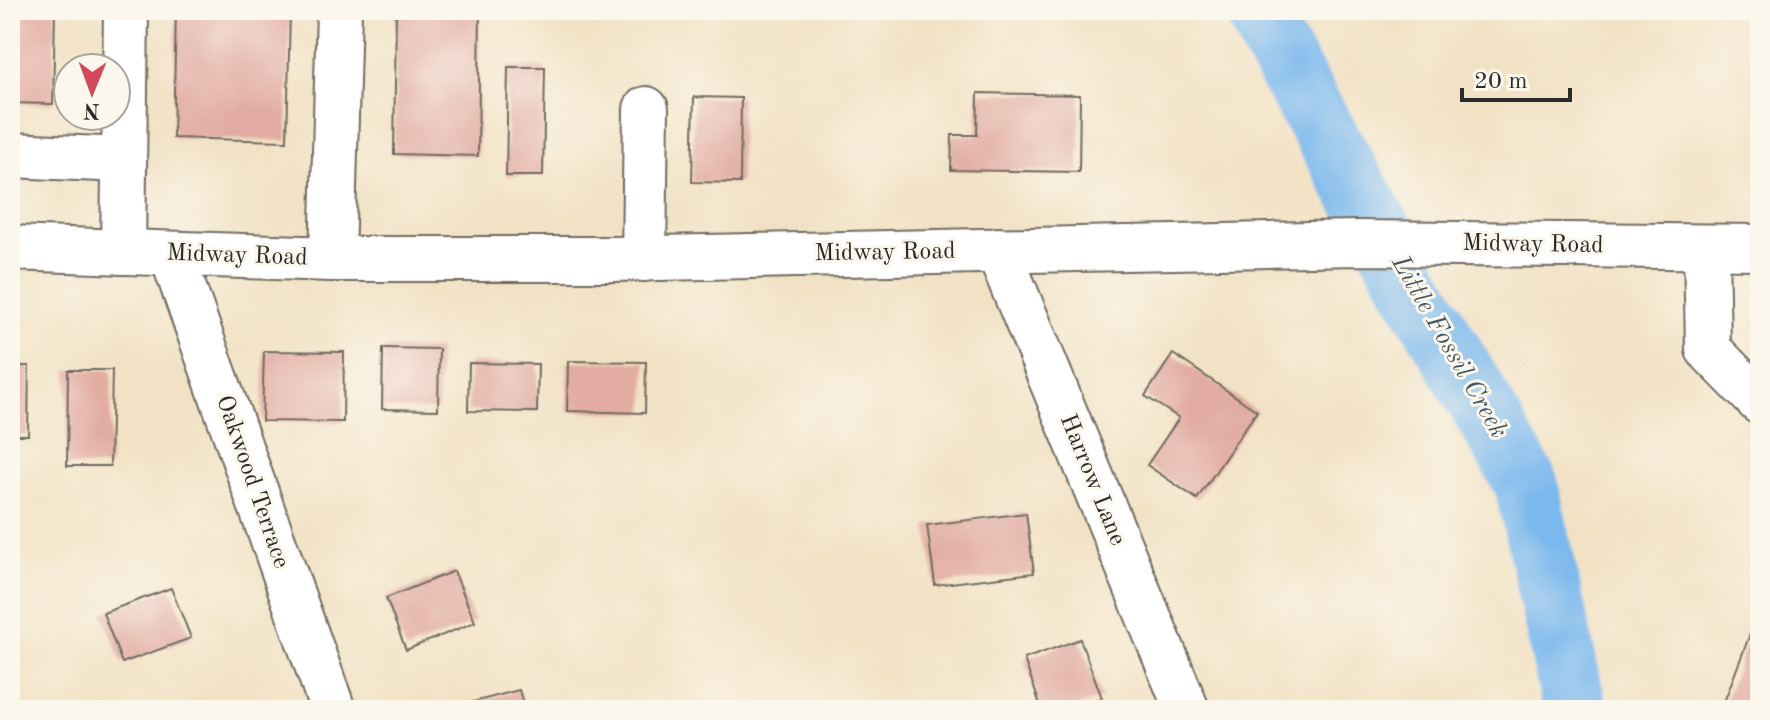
<svg xmlns="http://www.w3.org/2000/svg" width="1770" height="720" viewBox="0 0 1770 720" font-family="'Old Standard TT',serif">
	<rect width="100%" height="100%" fill="#fbf7ec"/>
	<filter id="ink" filterUnits="userSpaceOnUse"><feTurbulence type="fractalNoise" baseFrequency=".0125" numOctaves="2"/><feDisplacementMap in="SourceGraphic" scale="16" xChannelSelector="R" yChannelSelector="G"/><feConvolveMatrix kernelMatrix="1 2 1 2 8 2 1 2 1" color-interpolation-filters="sRGB"/></filter>
	<filter id="wash" filterUnits="userSpaceOnUse"><feTurbulence type="fractalNoise" baseFrequency=".006" numOctaves="4" result="noise"/><feDisplacementMap in="SourceGraphic" scale="32" xChannelSelector="R" yChannelSelector="G"/><feGaussianBlur stdDeviation="1.8" result="paint"/><feColorMatrix in="noise" values="0 0 0 0 0 0 0 0 0 0 0 0 0 0 0 0 0 1.4 0 .05"/><feComposite in="paint" operator="in"/></filter>
	<g filter="url(#wash)">
		<rect width="100%" height="100%" fill="#f2e2c5"/>
		<g fill="none" stroke-linecap="round" stroke-linejoin="round">
			<path stroke="#7ab8ed" stroke-width="64" d="M1257,10L1273,43L1526,483L1575,710"/>
		</g>
		<g id="blocks">
			<g fill="#e2aca2">
				<path d="M10,10H55L53,104L10,103Z"/>
				<path d="M176,10H290L287,141L173,138Z"/>
				<path d="M396,10H480L478,156L394,154Z"/>
				<path d="M508,67H545L543,176H506Z"/>
				<path d="M978,93L1080,95L1079,172L951,170L952,135H977Z"/>
				<path d="M694,97L741,98L740,183L692,182Z"/>
				<path d="M383,348L439,349L438,410L382,409Z"/>
				<path d="M264,351L344,352L343,422L262,421Z"/>
				<path d="M1173,354L1257,411L1197,499L1147,465L1179,418L1145,396Z"/>
				<path d="M568,361L646,362L645,413L567,411Z"/>
				<path d="M469,363L538,364L537,412L468,411Z"/>
				<path d="M10,366H29L28,435H10Z"/>
				<path d="M68,370H112L110,466H67Z"/>
				<path d="M1026,513L1034,573L935,585L927,525Z"/>
				<path d="M454,571L475,622L406,650L386,598Z"/>
				<path d="M171,588L191,638L122,663L103,613Z"/>
				<path d="M1760,608V710H1721Z"/>
				<path d="M1080,639L1102,698L1074,708V710H1042L1024,659Z"/>
				<path d="M519,690L525,710H447V709Z"/>
				<path d="M619,704L621,710H602V709Z"/>
			</g>
		</g>
	</g>
	<g filter="url(#ink)">
		<use href="#blocks" fill-opacity="0" stroke="#716b61" stroke-width="2"/>
		<g fill="none" stroke-linecap="round" stroke-linejoin="round">
			<defs>
				<g id="minor">
					<path d="M10,155L124,160"/>
					<path d="M1706,247L1708,349L1760,402"/>
					<path d="M998,250L1187,710"/>
					<path d="M123,252L126,10"/>
					<path d="M172,255L333,710"/>
					<path d="M332,259L339,10"/>
					<path d="M644,259L646,109"/>
				</g>
				<path id="major" d="M10,248L332,259H614L1357,243L1760,247"/>
			</defs>
			<use href="#minor" stroke="#716b61" stroke-width="48"/>
			<use href="#major" stroke="#716b61" stroke-width="48"/>
			<use href="#minor" stroke="#fff" stroke-width="44"/>
			<use href="#major" stroke="#fff" stroke-width="44"/>
		</g>
	</g>
	<g text-anchor="middle" dominant-baseline="central" stroke-width="6" stroke-linejoin="round" paint-order="stroke">
		<g font-size="24" fill="#2b2b2b" stroke="#fbf7ec">
			<text transform="translate(1533 245) rotate(1)">Midway Road</text>
			<text transform="translate(885 253) rotate(-1)">Midway Road</text>
			<text transform="translate(237 256) rotate(2)">Midway Road</text>
			<text transform="translate(1092 480) rotate(68)">Harrow Lane</text>
			<text transform="translate(252 482) rotate(71)">Oakwood Terrace</text>
		</g>
		<g font-size="26" font-style="italic" fill="#435565" stroke="#fbf7ec">
			<text transform="translate(1449 347) rotate(60)">Little Fossil Creek</text>
		</g>
	</g>
	<rect width="1770" height="720" fill="none" stroke="#fbf7ec" stroke-width="40"/>
	<g transform="translate(92 92) rotate(181)"><circle r="38" fill="#fbf7ec" stroke="#a8a59f" stroke-width="2"/>
	<path d="M0-6L14 30L0 20L-14 30Z" fill="#d1495b"/>
	<text y="-12" font-size="22" font-weight="bold" text-anchor="middle" fill="#2b2b2b">N</text>
	</g>
	<path d="M1462 88v12h108v-12" fill="none" stroke="#2b2b2b" stroke-width="4"/>
	<text x="1474" y="88" font-size="24" fill="#2b2b2b" stroke="#fbf7ec" stroke-width="6" paint-order="stroke">20 m</text>
</svg>
